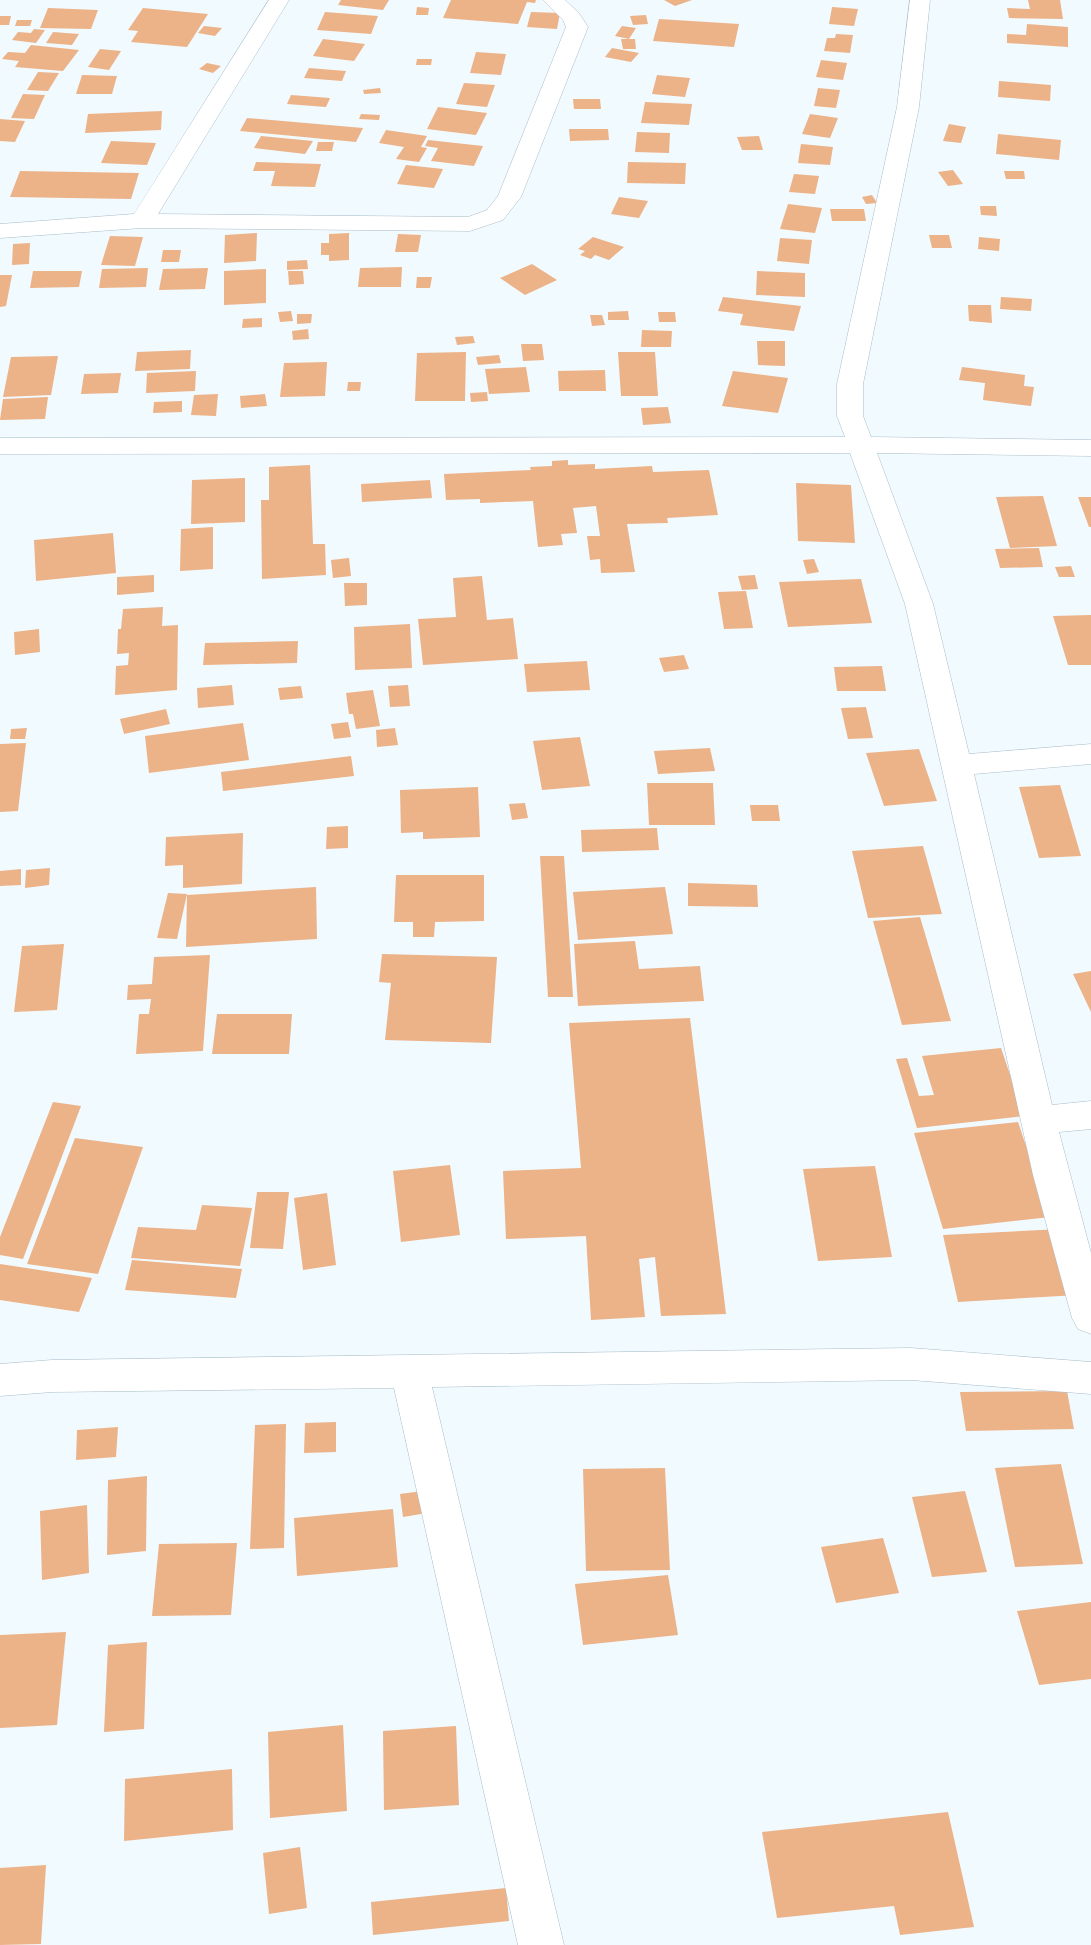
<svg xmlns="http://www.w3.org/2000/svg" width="1091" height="1945" viewBox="0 0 1091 1945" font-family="Helvetica,sans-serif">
	<rect width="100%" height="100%" fill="#f1faff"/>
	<g fill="#ecb288">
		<path d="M341,0H389L383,10L338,5Z"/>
		<path d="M451,0H536L535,3L527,2L518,24L443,18Z"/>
		<path d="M664,0H692L675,6Z"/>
		<path d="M1028,0H1060L1063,19L1009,18L1007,8L1030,9Z"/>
		<path d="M417,7L429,8L428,15H416Z"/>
		<path d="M832,7L858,9L854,26L829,24Z"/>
		<path d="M48,8L98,10L91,29L40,28Z"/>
		<path d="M143,8L208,14L187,47L131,42L138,31L128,30Z"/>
		<path d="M325,12L378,16L371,34L317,30Z"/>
		<path d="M531,12L560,13L557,29L527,27Z"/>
		<path d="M646,15L648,24L633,25L630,16Z"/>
		<path d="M0,16H11L9,25H0Z"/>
		<path d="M659,19L739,24L734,47L653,41Z"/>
		<path d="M17,20H32L30,26H15Z"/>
		<path d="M1027,24L1068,27V47L1007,43V34L1026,35Z"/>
		<path d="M204,26L222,28L215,36L198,33Z"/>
		<path d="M622,26L636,28L629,39L615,36Z"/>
		<path d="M34,29L45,30L36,43L12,40L18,32L31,33Z"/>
		<path d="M53,32L79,34L72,45L46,43Z"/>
		<path d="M836,34L853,35L850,53L824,51L827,38H835Z"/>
		<path d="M323,39L365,44L354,61L313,56Z"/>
		<path d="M621,39H635L636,49H623Z"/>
		<path d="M31,45L79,50L63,71L15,67L19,61L2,59L8,52L25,53Z"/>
		<path d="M612,48L639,53L631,62L605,57Z"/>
		<path d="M100,49L121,51L109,70L88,67Z"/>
		<path d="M476,52L506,54L501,75L470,73Z"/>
		<path d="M417,59H432L431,65H416Z"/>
		<path d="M821,60L847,63L843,80L816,77Z"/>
		<path d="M207,63L221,66L213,73L199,69Z"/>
		<path d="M309,68L346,71L342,81L304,78Z"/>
		<path d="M38,72L59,73L48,91L27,90Z"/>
		<path d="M82,75L117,76L112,94H76Z"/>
		<path d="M657,75L690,78L685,97L652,94Z"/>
		<path d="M999,81L1051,85L1050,101L998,97Z"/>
		<path d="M464,83L495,85L487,107L456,104Z"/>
		<path d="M380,88L381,93L364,94L363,90Z"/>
		<path d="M818,88L840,90L836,108L814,106Z"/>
		<path d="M23,94L45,95L34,119L11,118Z"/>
		<path d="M291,95L330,98L326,107L287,104Z"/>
		<path d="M573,99H600L601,109H574Z"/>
		<path d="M645,102L692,104L689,125L641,123Z"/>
		<path d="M438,107L487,113L476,135L427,129Z"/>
		<path d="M162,111L161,130L85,133L88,114Z"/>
		<path d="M361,114L380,115L379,120L359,119Z"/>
		<path d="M810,114L838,118L830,138L802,134Z"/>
		<path d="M247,118L363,128L356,142L240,131Z"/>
		<path d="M0,119L25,121L15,142L0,141Z"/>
		<path d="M949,124L966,127L961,143L943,141Z"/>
		<path d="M569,129H608L609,140L570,141Z"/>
		<path d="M386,130L427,136L421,147L427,148L419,162L396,159L404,147L379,143Z"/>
		<path d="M637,132L670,133L669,153L635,152Z"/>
		<path d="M998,134L1061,140L1059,160L996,154Z"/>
		<path d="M261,136L313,141L305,154L254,148Z"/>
		<path d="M759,136L763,150H742L737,137Z"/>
		<path d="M428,140L483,146L474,166L431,161L438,148L425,146Z"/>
		<path d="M111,141L156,143L147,165L101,163Z"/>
		<path d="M318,142H334L332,151H316Z"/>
		<path d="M801,144L833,147L830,165L798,163Z"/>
		<path d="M256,162L321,164L315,187L271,186L275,171H253Z"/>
		<path d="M628,162L686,163L685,184L627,183Z"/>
		<path d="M406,165L443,169L434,188L397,184Z"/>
		<path d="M953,170L963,184L948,186L938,172Z"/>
		<path d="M20,171L139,173L131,199L10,197Z"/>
		<path d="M1004,171H1024L1025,179H1006Z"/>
		<path d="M794,174L819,176L815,194L789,192Z"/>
		<path d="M872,195L877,203L866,204L862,197Z"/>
		<path d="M619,197L648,201L639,218L611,214Z"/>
		<path d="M788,204L822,208L815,233L780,229Z"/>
		<path d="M980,206H996L997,216L981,215Z"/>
		<path d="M830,209H864L866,221H832Z"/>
		<path d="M257,233L256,261L224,263L225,235Z"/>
		<path d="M349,233V260L329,261V255H321V243H329V234Z"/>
		<path d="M398,234L421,235L418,252H395Z"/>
		<path d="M929,235H949L952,248H932Z"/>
		<path d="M110,236L143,237L135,266L101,265Z"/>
		<path d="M593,237L624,247L609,260L595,255L591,259L580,255L585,251L578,249Z"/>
		<path d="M979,237L1000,239L999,251L978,249Z"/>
		<path d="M780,238L812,240L809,264L777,261Z"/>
		<path d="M30,243L29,264L12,265L13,244Z"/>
		<path d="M163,250H181L179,262H161Z"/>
		<path d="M307,260L308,269L287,270V261Z"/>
		<path d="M532,264L557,280L525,295L500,278Z"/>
		<path d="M402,267L401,287H358L360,268Z"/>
		<path d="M148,268L146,287L99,288L102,269Z"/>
		<path d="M208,268L205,289L159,290L163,269Z"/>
		<path d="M266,269V303L224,305V271Z"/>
		<path d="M33,271H82L79,287L30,288Z"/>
		<path d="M288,271H303L304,284L289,285Z"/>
		<path d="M757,271L805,273V297L756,295Z"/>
		<path d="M0,275H12L6,306L0,307Z"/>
		<path d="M417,277H432L430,288H416Z"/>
		<path d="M723,297L801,306L794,331L740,325L743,314L718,311Z"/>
		<path d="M1001,297L1032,299L1031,311L1000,309Z"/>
		<path d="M968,305H991L992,323L969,321Z"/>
		<path d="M291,311L293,321L280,322L278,312Z"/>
		<path d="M628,311L629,320H608V312Z"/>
		<path d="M658,312H675L676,322H659Z"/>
		<path d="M297,314H312L311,323L297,324Z"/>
		<path d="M590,315H602L605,325L592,326Z"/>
		<path d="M262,318V327L242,328L243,319Z"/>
		<path d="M308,329L309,339L293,340L292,331Z"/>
		<path d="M642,330L672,331L671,347H641Z"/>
		<path d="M473,336L475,343L457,345L455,337Z"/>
		<path d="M757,341H785V366L758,365Z"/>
		<path d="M521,344H542L544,360L523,361Z"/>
		<path d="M191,350L190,369L135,371L137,352Z"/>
		<path d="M466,352L465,401H415L417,353Z"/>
		<path d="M618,352H655L658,396H621Z"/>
		<path d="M499,355L501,363L478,365L476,357Z"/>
		<path d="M58,356L51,395L3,397L11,357Z"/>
		<path d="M327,362L325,396L280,397L284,363Z"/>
		<path d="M526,367L530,392L489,394L485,369Z"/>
		<path d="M962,367L1025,375L1024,386L1034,387L1031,406L983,400L985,383L959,380Z"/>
		<path d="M605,370L606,391H559L558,371Z"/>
		<path d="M196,371L195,391L146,393L147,373Z"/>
		<path d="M733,371L788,378L778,413L722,406Z"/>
		<path d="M121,373L118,393L81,394L84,374Z"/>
		<path d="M348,382H361L360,391H347Z"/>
		<path d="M487,392L488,401L471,402L470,393Z"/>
		<path d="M218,394L216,416L191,415L194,395Z"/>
		<path d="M265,394L267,406L241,408L240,396Z"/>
		<path d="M48,397L45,419L0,420L3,399Z"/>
		<path d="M182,401V412L153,413L154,402Z"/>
		<path d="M668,407L671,423L643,425L641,408Z"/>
		<path d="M568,460V465L595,464V469L652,466L653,472L709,470L718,515L667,518L668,523L627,524L635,572L601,573L600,559L590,560L587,536H600L596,506L573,508L577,533L561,534L563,545L538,547L533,501L480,503V499L446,500L444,474L531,470L530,467L552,466V461Z"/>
		<path d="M310,465L313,544H325L326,575L262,579L261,500H269V467Z"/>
		<path d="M245,478V522L191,524L192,480Z"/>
		<path d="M430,480L432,498L362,502L361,484Z"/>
		<path d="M796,483L851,485L855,543L798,541Z"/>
		<path d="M1043,496L1057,546L1010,548L996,497Z"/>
		<path d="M1078,497H1091V527H1089Z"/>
		<path d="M213,527V569L180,571L181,529Z"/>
		<path d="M113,533L116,573L36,581L34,540Z"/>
		<path d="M1039,548L1043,567L1000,568L995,549Z"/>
		<path d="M349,558L351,576L333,578L331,560Z"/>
		<path d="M814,559L819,572L807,574L803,560Z"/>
		<path d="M1071,566L1075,577H1059L1055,567Z"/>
		<path d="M154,575V592L117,595V577Z"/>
		<path d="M755,575L758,589L742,590L738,576Z"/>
		<path d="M482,576L487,620L513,618L518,659L423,665L418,619L456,617L453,578Z"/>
		<path d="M861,579L872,623L788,627L779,582Z"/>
		<path d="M344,583H367V605L345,606Z"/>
		<path d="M746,591L753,628L724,629L718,592Z"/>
		<path d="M163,607L162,626L178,625L177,690L115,695L116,666L128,665L129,653L117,654L118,629H121L123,609Z"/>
		<path d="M1091,615V665H1068L1053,616Z"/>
		<path d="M410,624L412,668L355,670L354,627Z"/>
		<path d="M39,629L40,652L15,655L14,632Z"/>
		<path d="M298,641L297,663L203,665L205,643Z"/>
		<path d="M684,655L689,669L664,672L659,658Z"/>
		<path d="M587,661L590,690L527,692L524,664Z"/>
		<path d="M882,666L886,691H837L834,667Z"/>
		<path d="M232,685L234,705L198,708L197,688Z"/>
		<path d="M408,685L410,706L390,707L388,686Z"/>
		<path d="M301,686L303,698L280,700L278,688Z"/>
		<path d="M373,690L380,726L356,729L353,714H349L346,693Z"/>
		<path d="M866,707L873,738L848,739L841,708Z"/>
		<path d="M166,709L170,724L124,734L120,719Z"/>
		<path d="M348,722L351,737L334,739L331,724Z"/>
		<path d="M243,723L249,760L149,773L145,736Z"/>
		<path d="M27,728L25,739H10L11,729Z"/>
		<path d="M395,728L398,745L377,747L376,730Z"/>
		<path d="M580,737L590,786L542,790L533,741Z"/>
		<path d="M26,743L18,811L0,812V744Z"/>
		<path d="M710,748L715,771L658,774L654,751Z"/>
		<path d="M919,749L937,801L884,806L866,753Z"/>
		<path d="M351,756L354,776L223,791L221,772Z"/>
		<path d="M647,783H713L715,825H649Z"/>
		<path d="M1060,785L1081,856L1039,858L1019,787Z"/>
		<path d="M478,787L480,837L423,839V832L401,833L400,790Z"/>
		<path d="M525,803L528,818L512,820L509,804Z"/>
		<path d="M750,805H778L780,821H752Z"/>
		<path d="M348,826V848L326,849L327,827Z"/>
		<path d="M657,828L659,850L582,852L581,830Z"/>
		<path d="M243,833L242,884L183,888V865L165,866L166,837Z"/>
		<path d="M923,846L942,914L868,918L852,851Z"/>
		<path d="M540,856H564L573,997H548Z"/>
		<path d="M50,868L49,885L25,888L26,870Z"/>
		<path d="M21,869V885L0,886V871Z"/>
		<path d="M396,875H484V921L435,922L434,937H413V922H394Z"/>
		<path d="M688,883L757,885L758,907L688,906Z"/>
		<path d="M316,887L317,939L186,947L187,895Z"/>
		<path d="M665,887L673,934L578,940L573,892Z"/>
		<path d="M168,893L187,894L177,939L157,938Z"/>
		<path d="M920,917L951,1021L902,1025L873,921Z"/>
		<path d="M635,941L639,969L700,966L704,1001L578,1006L574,944Z"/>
		<path d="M64,944L57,1010L14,1012L22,946Z"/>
		<path d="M382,954L497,957L491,1043L385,1040L391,983L379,982Z"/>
		<path d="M210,955L203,1051L136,1054L139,1014H149L151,999L127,1000L128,985L152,984L154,957Z"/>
		<path d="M1091,971V1012L1073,974Z"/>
		<path d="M217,1014H292L289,1054H212Z"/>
		<path d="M690,1018L726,1314L661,1316L655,1257L639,1259L645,1317L591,1320L586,1236L506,1239L503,1171L581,1168L569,1023Z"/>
		<path d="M1001,1048L1024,1116L917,1128L896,1059L907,1058L919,1096L934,1095L922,1056Z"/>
		<path d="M53,1102L81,1106L23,1259L0,1255V1237Z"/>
		<path d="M1018,1122L1050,1217L943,1229L914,1133Z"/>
		<path d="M75,1138L143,1147L98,1274L27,1264Z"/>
		<path d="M450,1165L460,1235L401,1242L393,1171Z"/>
		<path d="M875,1166L892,1257L818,1261L803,1169Z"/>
		<path d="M257,1192H289L283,1249L250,1248Z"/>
		<path d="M327,1193L336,1265L303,1270L294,1198Z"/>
		<path d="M202,1205L252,1208L240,1266L131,1258L138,1227L196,1230Z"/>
		<path d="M1061,1229L1078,1295L958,1302L943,1235Z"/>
		<path d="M132,1260L242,1269L236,1298L125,1290Z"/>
		<path d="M0,1264L92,1278L79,1312L0,1300Z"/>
		<path d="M1067,1391L1074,1429L966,1431L960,1392Z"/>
		<path d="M336,1422V1452L304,1453L305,1423Z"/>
		<path d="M286,1424L284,1548L250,1549L255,1425Z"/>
		<path d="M118,1427L116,1457L76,1460L77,1430Z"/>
		<path d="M1061,1464L1083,1564L1015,1567L995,1468Z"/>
		<path d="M665,1468L670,1570L586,1571L583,1469Z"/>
		<path d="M147,1476L146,1551L107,1555L108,1480Z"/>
		<path d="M430,1490L433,1512L403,1517L400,1494Z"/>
		<path d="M965,1491L987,1572L932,1577L912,1497Z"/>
		<path d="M87,1505L89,1573L42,1580L40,1511Z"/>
		<path d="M393,1509L398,1567L297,1576L294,1518Z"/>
		<path d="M883,1538L899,1593L836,1603L821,1547Z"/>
		<path d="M237,1543L231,1615L152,1616L159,1544Z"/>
		<path d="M668,1575L678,1635L583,1645L575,1584Z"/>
		<path d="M1091,1602V1679L1039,1685L1017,1611Z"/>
		<path d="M66,1632L57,1725L0,1728V1635Z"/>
		<path d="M147,1642L144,1729L104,1732L108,1645Z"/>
		<path d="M343,1725L347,1811L270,1818L268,1732Z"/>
		<path d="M456,1726L459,1805L384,1810L383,1731Z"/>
		<path d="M232,1769L233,1830L124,1841L125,1779Z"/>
		<path d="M948,1812L974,1927L900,1935L894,1906L777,1918L762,1832Z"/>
		<path d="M300,1847L307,1908L269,1914L263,1853Z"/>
		<path d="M46,1865L41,1944L0,1945V1868Z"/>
		<path d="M506,1888L509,1921L373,1935L371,1902Z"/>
	</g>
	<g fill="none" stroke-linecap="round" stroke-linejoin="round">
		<defs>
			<g id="minor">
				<path d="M269,0H289L158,214L468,217L487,210L498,196L566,27L563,20L543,0H565L579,13L588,27L521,197L503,220L470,231L142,228L0,238V224L134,214Z"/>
				<path d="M910,0H930L919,107L863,384V416L871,437L1091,440V456L877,453L933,604L969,754L1091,744V764L974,774L1052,1105L1091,1101V1129L1059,1132L1091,1253V1334L1078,1329L1072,1318L1033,1175L905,604L850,453L0,454V438L845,437L837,416V384L897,107Z"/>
				<path d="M911,1348L1091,1362V1394L911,1380L432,1387L564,1945H518L394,1388L52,1392L0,1396V1364L52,1360Z"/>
			</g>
		</defs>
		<use href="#minor" stroke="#a8bdc9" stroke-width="1"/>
		<use href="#minor" fill="#fff" fill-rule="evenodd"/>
	</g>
</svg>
